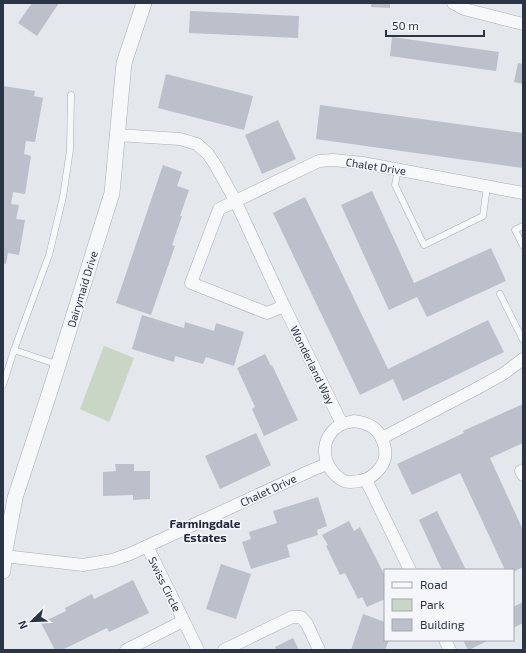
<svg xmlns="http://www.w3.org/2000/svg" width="526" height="653" viewBox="0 0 526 653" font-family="'Exo 2',sans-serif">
	<rect width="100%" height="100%" fill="#e4e7ec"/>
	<path fill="#c9d6c5" d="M104,346L134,358L111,418L109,422L80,409Z"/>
	<g fill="#bbc0ca">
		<path d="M32,3H59L37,36L18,23Z"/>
		<path d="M371,3H390V8L371,7Z"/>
		<path d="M190,11L299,16L298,38L189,33Z"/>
		<path d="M392,37L499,52L496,71L390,56Z"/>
		<path d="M518,63L523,64V84L514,82Z"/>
		<path d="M166,74L253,96L244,130L158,108Z"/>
		<path d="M3,86L35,91L34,96L43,98L35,142L26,141L24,154L31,156L25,194L13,192L11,204L19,205L16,219L25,220L19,255L8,253L6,264L3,263Z"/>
		<path d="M320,105L523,133V168L316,139Z"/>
		<path d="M278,120L296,159L262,174L245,135Z"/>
		<path d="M163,165L182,172L177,186L189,190L180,216H182L172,245L175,246L151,315L116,303Z"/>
		<path d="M372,191L414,283L491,248L506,281L427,317L417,297L389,310L341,205Z"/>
		<path d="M305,197L388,369L488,320L504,352L403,401L393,379L360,395L273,213Z"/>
		<path d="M142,315L184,328L185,322L214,331L216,323L244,332L234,366L206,357L203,364L175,356L174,362L132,349Z"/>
		<path d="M265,354L271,366L272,365L298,420L264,436L252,409L255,407L237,368Z"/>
		<path d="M523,404V443L490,458L523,530V567L513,572V570H505L460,473L412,495L397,464L464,433L463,431Z"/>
		<path d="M256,433L271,465L220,489L205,456Z"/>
		<path d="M115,464H134V471H150V499L133,500V495L103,496V472L116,471Z"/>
		<path d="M318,497L327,526L317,530L318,535L287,545L290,557L251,569L242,542L251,539L249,532L277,523L273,511Z"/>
		<path d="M437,511L466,570H442L419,520Z"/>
		<path d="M349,521L354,531L360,527L385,576V599L367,607L362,597L358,599L345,573L340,575L326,546L328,545L322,535Z"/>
		<path d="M221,564L251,574L236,619L206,609Z"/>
		<path d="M133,580L149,613L109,632L107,628L62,650H55L41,623L66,611L65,608L92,594L94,599Z"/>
		<path d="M523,602V623L513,628V607Z"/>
		<path d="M363,614L385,622V640H389L385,650H351Z"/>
		<path d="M293,638L299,650H276L275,647Z"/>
		<path d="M463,640H489L469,650H468Z"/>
	</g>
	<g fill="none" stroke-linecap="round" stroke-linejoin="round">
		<defs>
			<g id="service">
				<path d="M398,169L395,185L424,245L483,216L487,186"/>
				<path d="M523,226L515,230L523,246"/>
				<path d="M500,294L523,340"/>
				<path d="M14,350L59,365"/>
				<path d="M3,385L14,350L49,255L63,197L70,150L71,95"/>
			</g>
			<g id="minor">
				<path d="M453,3L464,9L523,24"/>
				<path d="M117,135L180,139L197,144L208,154L216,166L235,200L284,306L342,424"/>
				<path d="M284,306L267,313L191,283L219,209L319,161L333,160L363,163L523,193"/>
				<path d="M354,421C358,422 362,422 366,424C382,429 391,453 381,467C375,475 369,480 359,481C354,482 348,483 344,481C321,469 317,437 342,424C345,423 350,422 354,421Z"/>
				<path d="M382,438L474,390L503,374L523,359"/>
				<path d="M523,470L521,471L523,475"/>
				<path d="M366,480L410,570"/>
				<path d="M147,546L198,650"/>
				<path d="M4,556L83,565L112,560L130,554L312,470L327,464"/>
				<path d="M445,640L450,650"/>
				<path d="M126,650L183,621"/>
				<path d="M224,650L292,617H301L307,624L319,650"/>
			</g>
			<path id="tertiary" d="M3,571L4,556L15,498L51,388L112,193L124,63L144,3"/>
		</defs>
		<use href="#service" stroke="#a9aeb7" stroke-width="7"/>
		<use href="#minor" stroke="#a9aeb7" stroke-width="13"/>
		<use href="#tertiary" stroke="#a9aeb7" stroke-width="16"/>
		<use href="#service" stroke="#f7f8fa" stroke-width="6"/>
		<use href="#minor" stroke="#f7f8fa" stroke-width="12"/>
		<use href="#tertiary" stroke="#f7f8fa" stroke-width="15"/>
	</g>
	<g text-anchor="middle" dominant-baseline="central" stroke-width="3.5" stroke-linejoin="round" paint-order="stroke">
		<g font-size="11" fill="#2b3445" stroke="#f4f6f9">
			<text transform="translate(376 166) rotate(9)">Chalet Drive</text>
			<text transform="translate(82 289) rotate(-73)">Dairymaid Drive</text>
			<text transform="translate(313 365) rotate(64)">Wonderland Way</text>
			<text transform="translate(268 490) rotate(-25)">Chalet Drive</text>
			<text transform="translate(165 584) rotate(64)">Swiss Circle</text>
		</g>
		<g font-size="12" font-weight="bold" fill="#1d2536" stroke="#f4f6f9">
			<text x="205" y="523">Farmingdale<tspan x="205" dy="14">Estates</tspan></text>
		</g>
	</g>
	<rect width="526" height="653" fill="none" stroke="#2b3445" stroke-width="8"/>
	<rect x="384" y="569" width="130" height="72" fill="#f4f6f9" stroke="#a4a8b1"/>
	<rect x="392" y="582" width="20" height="6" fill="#f7f8fa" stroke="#a4a8b1"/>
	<text x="420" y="589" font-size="12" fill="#2b3445">Road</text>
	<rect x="392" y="599" width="20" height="12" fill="#c9d6c5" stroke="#a4a8b1"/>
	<text x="420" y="609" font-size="12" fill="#2b3445">Park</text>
	<rect x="392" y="619" width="20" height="12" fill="#bbc0ca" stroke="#a4a8b1"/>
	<text x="420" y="629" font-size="12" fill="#2b3445">Building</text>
	<g transform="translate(32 621) rotate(247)" stroke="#f4f6f9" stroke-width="3" paint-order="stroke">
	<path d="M0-3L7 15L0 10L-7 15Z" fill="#2b3445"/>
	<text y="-6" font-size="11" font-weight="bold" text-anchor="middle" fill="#2b3445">N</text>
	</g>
	<path d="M386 30v6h98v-6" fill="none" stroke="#2b3445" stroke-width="2"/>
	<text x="392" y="30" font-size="12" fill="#2b3445" stroke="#f4f6f9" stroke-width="3" paint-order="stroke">50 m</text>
</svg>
